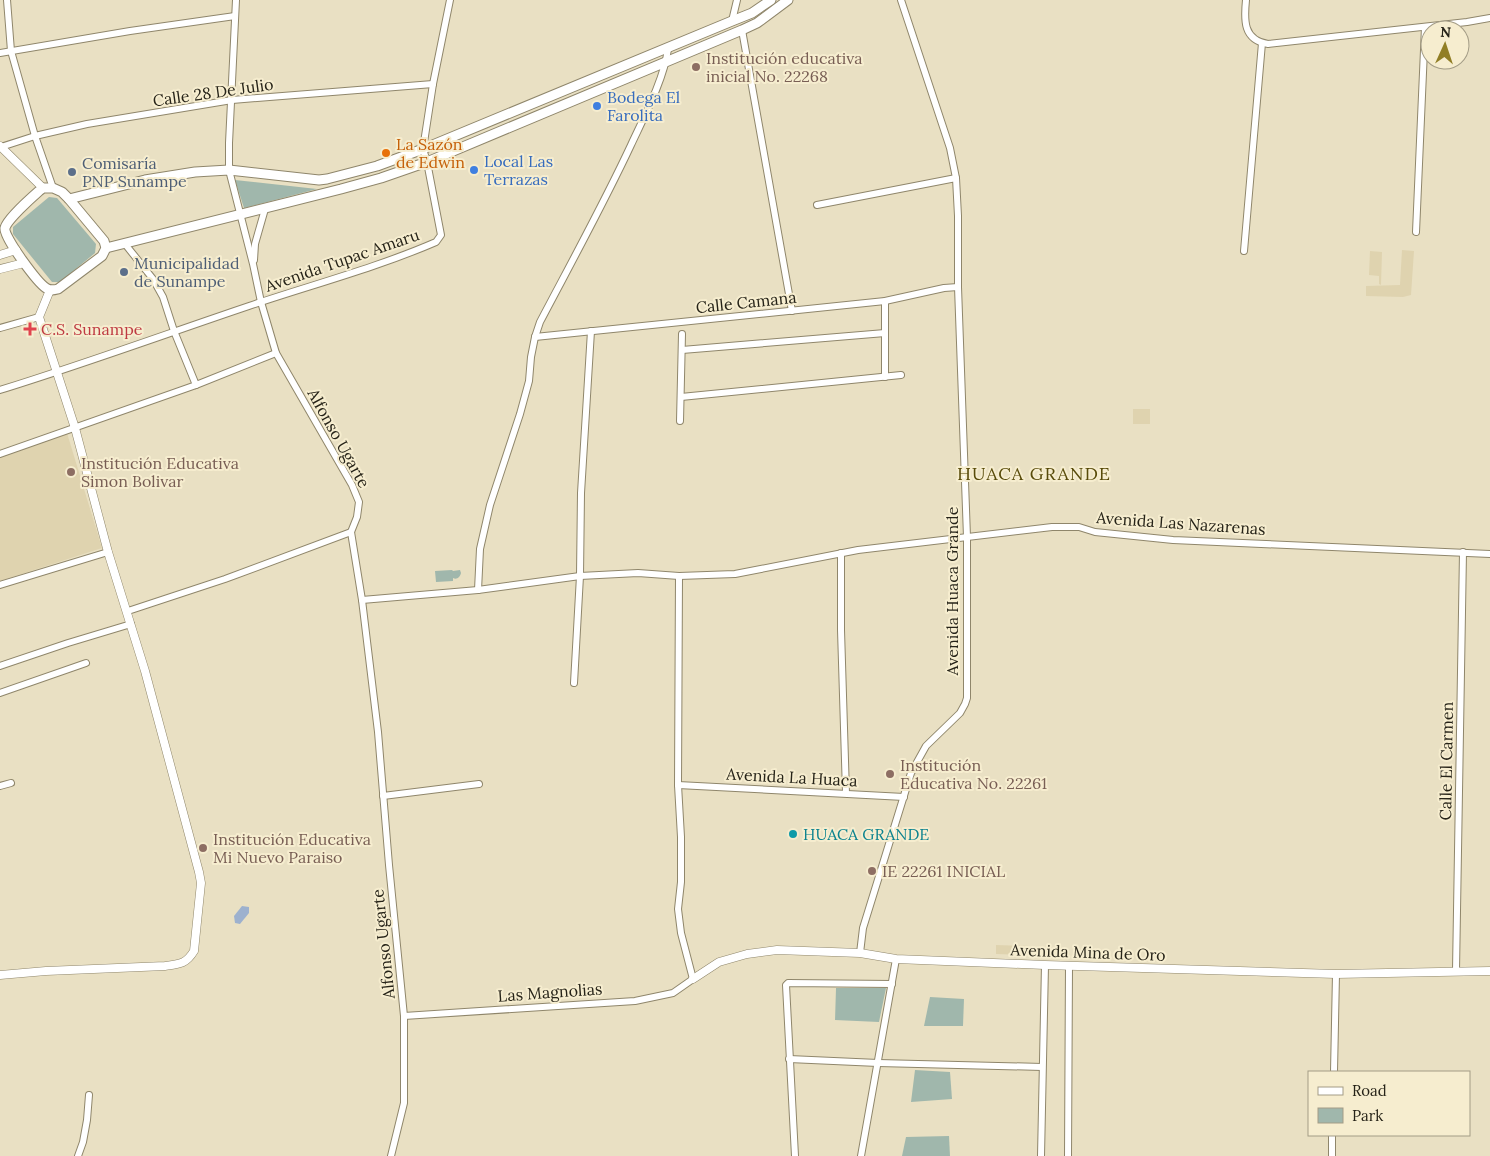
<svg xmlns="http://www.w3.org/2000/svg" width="1490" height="1156" viewBox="0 0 1490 1156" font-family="Lora,serif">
	<rect width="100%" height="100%" fill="#e9e0c3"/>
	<g fill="#dfd3af">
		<path d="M1402,250L1414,251L1411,295L1403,297L1366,296V286L1400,285Z"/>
		<path d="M1370,251L1382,252L1381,285L1379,284V276L1369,275Z"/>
		<rect x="1133" y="409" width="17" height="15"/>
		<path d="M67,433L102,548L0,581V457Z"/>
		<path d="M996,945L1029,946V955L996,954Z"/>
	</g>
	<g fill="#a0b7ac">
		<path d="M235,180L317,189L244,208Z"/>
		<path d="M49,197L57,198L96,244L95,253L60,282H52L13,234V227Z"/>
		<path d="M452,570L453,571L460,570L461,573C460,577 457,580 453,578V581L436,582L435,571Z"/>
		<path d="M836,988H886L879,1022L835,1020Z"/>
		<path d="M930,997L964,999L963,1026H924Z"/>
		<path d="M915,1070L950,1072L952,1099L911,1102Z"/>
		<path d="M949,1136L950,1156H902L906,1137Z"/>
	</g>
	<path fill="#9db1ce" d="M242,906L249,907V913L240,924L235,923L234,916Z"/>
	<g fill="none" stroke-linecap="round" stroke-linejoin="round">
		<defs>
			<g id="minor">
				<path d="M7,0L11,51L35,136L53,188"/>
				<path d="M236,0L229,143V170L253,264L261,302L276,353L352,485L359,502L357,517L351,532L362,600L378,732L389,865L404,1016V1103L391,1156"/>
				<path d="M1246,0C1244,20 1243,40 1268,44L1467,22L1490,18"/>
				<path d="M732,21L737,0"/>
				<path d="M742,30L792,311"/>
				<path d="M0,53L130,31L235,16"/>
				<path d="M1,147L35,136L87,124L232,100L433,84"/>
				<path d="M817,205L956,178"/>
				<path d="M1416,232L1425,27"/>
				<path d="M125,244L153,279L163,297L174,331L196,385"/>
				<path d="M1244,251L1262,43"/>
				<path d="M254,260L255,244L265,209"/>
				<path d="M0,328L39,317"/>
				<path d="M535,337L885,301L944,288L958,287"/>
				<path d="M682,350L885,333"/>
				<path d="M885,377V301"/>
				<path d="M0,390C84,364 166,334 249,306C311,285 376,268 436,242L441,235L427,162L423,149L433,84L450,0"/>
				<path d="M681,397L901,375"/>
				<path d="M680,421L682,334"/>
				<path d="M0,454L196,385L276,353"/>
				<path d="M841,553V630L846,793"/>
				<path d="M0,585L108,552"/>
				<path d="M478,590L480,549L490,505L520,414L529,381L531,357L535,337L540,322C571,263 603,205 631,145C644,117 664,79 668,49"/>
				<path d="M362,600L478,590L580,576L638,573L679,576L735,574L858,550L1052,527H1079L1095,532L1173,540L1490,554"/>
				<path d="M128,611L225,579L351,532"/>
				<path d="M0,666L68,643L131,624"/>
				<path d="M574,683L580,576L581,493L591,331"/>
				<path d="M0,693L86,663"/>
				<path d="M678,785L904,797"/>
				<path d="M0,786L11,783"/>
				<path d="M383,796L479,784"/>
				<path d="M860,953L863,928L911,773L926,746L960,713L965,704L967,698V537L958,287V216L956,178L950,148L901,0"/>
				<path d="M1456,971L1463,552"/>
				<path d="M404,1016L635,1001L673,993L693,979L681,933L678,909L681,882V837L678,785L679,576"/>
				<path d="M789,1059L878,1063L1042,1067"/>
				<path d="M1334,1072L1336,974"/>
				<path d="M78,1156L83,1142L87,1120L89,1095"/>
				<path d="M795,1156L786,985L788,983L892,984"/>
				<path d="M861,1156L896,959"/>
				<path d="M1041,1156L1045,965"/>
				<path d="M1068,1156L1069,966"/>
				<path d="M1332,1156V1135"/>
			</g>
			<g id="tertiary">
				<path d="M0,146L43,188"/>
				<path d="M0,255L16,250"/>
				<path d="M0,269L24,263"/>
				<path d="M0,975L46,971L165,966C180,964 186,964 194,951L201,883L199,872L145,671L108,552L75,428L39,317L50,290"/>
				<path d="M693,979L719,962L747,954L777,950L860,953L896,959L1045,965L1336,974L1490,971"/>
			</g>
			<g id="secondary">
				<path d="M43,188H53L62,192L69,199L104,241L106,248L102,256L58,289C54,290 50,291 46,288C38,283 3,237 5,228C7,220 31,198 39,191Z"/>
				<path d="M69,199L145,180L195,172L229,170L319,180L327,179L377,166L423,149L732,21L752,13L771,0"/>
				<path d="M106,248L341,189L381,178L427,162L742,30L757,23L788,0"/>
			</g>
		</defs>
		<use href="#minor" stroke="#8f866b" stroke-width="8"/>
		<use href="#tertiary" stroke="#8f866b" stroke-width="9"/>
		<use href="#secondary" stroke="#8f866b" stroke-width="11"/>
		<use href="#minor" stroke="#fff" stroke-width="6"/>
		<use href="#tertiary" stroke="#fff" stroke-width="8"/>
		<use href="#secondary" stroke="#fff" stroke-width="9"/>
	</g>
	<g fill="#8d6e63" stroke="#f6edcf" stroke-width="2">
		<circle cx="696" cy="67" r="5"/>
		<circle cx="71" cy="472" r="5"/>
		<circle cx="890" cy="774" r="5"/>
		<circle cx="203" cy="848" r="5"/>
		<circle cx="872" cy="871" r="5"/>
	</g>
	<g fill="#3f7fe0" stroke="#f6edcf" stroke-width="2">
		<circle cx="597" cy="106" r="5"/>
		<circle cx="474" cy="170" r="5"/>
	</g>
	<circle fill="#e8710a" stroke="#f6edcf" stroke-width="2" cx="386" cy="153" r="5"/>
	<g fill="#5c6f8a" stroke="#f6edcf" stroke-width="2">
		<circle cx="72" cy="172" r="5"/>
		<circle cx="124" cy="272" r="5"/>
	</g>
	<path fill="#e0444e" stroke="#f6edcf" stroke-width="2" d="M27.5 321.5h5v5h5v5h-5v5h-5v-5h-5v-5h5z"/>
	<circle fill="#0f9aa8" stroke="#f6edcf" stroke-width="2" cx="793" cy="834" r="5"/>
	<g text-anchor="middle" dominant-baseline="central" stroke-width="4" stroke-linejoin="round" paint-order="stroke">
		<g font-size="16" fill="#785e54" stroke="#f6edcf" text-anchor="start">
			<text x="706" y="58">Institución educativa<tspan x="706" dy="18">inicial No. 22268</tspan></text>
			<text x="81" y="463">Institución Educativa<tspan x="81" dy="18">Simon Bolivar</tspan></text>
			<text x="900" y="765">Institución<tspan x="900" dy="18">Educativa No. 22261</tspan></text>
			<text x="213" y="839">Institución Educativa<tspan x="213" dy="18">Mi Nuevo Paraiso</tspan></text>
			<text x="882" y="871">IE 22261 INICIAL</text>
		</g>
		<g font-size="16" fill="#262318" stroke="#f6edcf">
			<text transform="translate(213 92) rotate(-8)">Calle 28 De Julio</text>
			<text transform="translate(342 260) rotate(-19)">Avenida Tupac Amaru</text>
			<text transform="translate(746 302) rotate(-6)">Calle Camana</text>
			<text transform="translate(339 438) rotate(61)">Alfonso Ugarte</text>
			<text transform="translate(1181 523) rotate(4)">Avenida Las Nazarenas</text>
			<text transform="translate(952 591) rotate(-90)">Avenida Huaca Grande</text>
			<text transform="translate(1446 761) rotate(-89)">Calle El Carmen</text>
			<text transform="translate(792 777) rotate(3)">Avenida La Huaca</text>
			<text transform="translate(383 944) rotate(-96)">Alfonso Ugarte</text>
			<text transform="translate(1088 952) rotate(2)">Avenida Mina de Oro</text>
			<text transform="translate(550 992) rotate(-4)">Las Magnolias</text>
		</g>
		<g font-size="16" fill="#366cbe" stroke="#f6edcf" text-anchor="start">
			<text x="607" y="97">Bodega El<tspan x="607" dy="18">Farolita</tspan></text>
			<text x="484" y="161">Local Las<tspan x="484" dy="18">Terrazas</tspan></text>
		</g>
		<g font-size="16" fill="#c56008" stroke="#f6edcf" text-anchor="start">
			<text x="396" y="144">La Sazón<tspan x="396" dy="18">de Edwin</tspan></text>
		</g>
		<g font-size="16" fill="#4e5e75" stroke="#f6edcf" text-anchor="start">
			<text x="82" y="163">Comisaría<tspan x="82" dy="18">PNP Sunampe</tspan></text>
			<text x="134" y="263">Municipalidad<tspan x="134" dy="18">de Sunampe</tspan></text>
		</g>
		<g font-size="16" fill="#be3a42" stroke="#f6edcf" text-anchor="start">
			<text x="41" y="329">C.S. Sunampe</text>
		</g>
		<g font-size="16" fill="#0d838f" stroke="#f6edcf" text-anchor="start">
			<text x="803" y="834">HUACA GRANDE</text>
		</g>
		<g font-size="18" letter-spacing="1" fill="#584b0a" stroke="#f6edcf">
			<text x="1034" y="473">HUACA GRANDE</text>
		</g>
	</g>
	<rect x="1308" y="1071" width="162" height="65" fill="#f6edcf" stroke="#a39c86"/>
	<rect x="1318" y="1087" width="25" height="8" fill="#ffffff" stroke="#a39c86"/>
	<text x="1352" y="1096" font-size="15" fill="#262318">Road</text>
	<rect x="1318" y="1108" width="25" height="15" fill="#a0b7ac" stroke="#a39c86"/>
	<text x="1352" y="1121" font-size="15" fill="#262318">Park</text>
	<g transform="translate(1445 45) rotate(3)"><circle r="24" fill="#f6edcf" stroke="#a39c86"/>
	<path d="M0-4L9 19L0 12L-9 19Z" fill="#917e25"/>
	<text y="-8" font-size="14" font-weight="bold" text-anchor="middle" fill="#262318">N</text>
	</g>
</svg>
